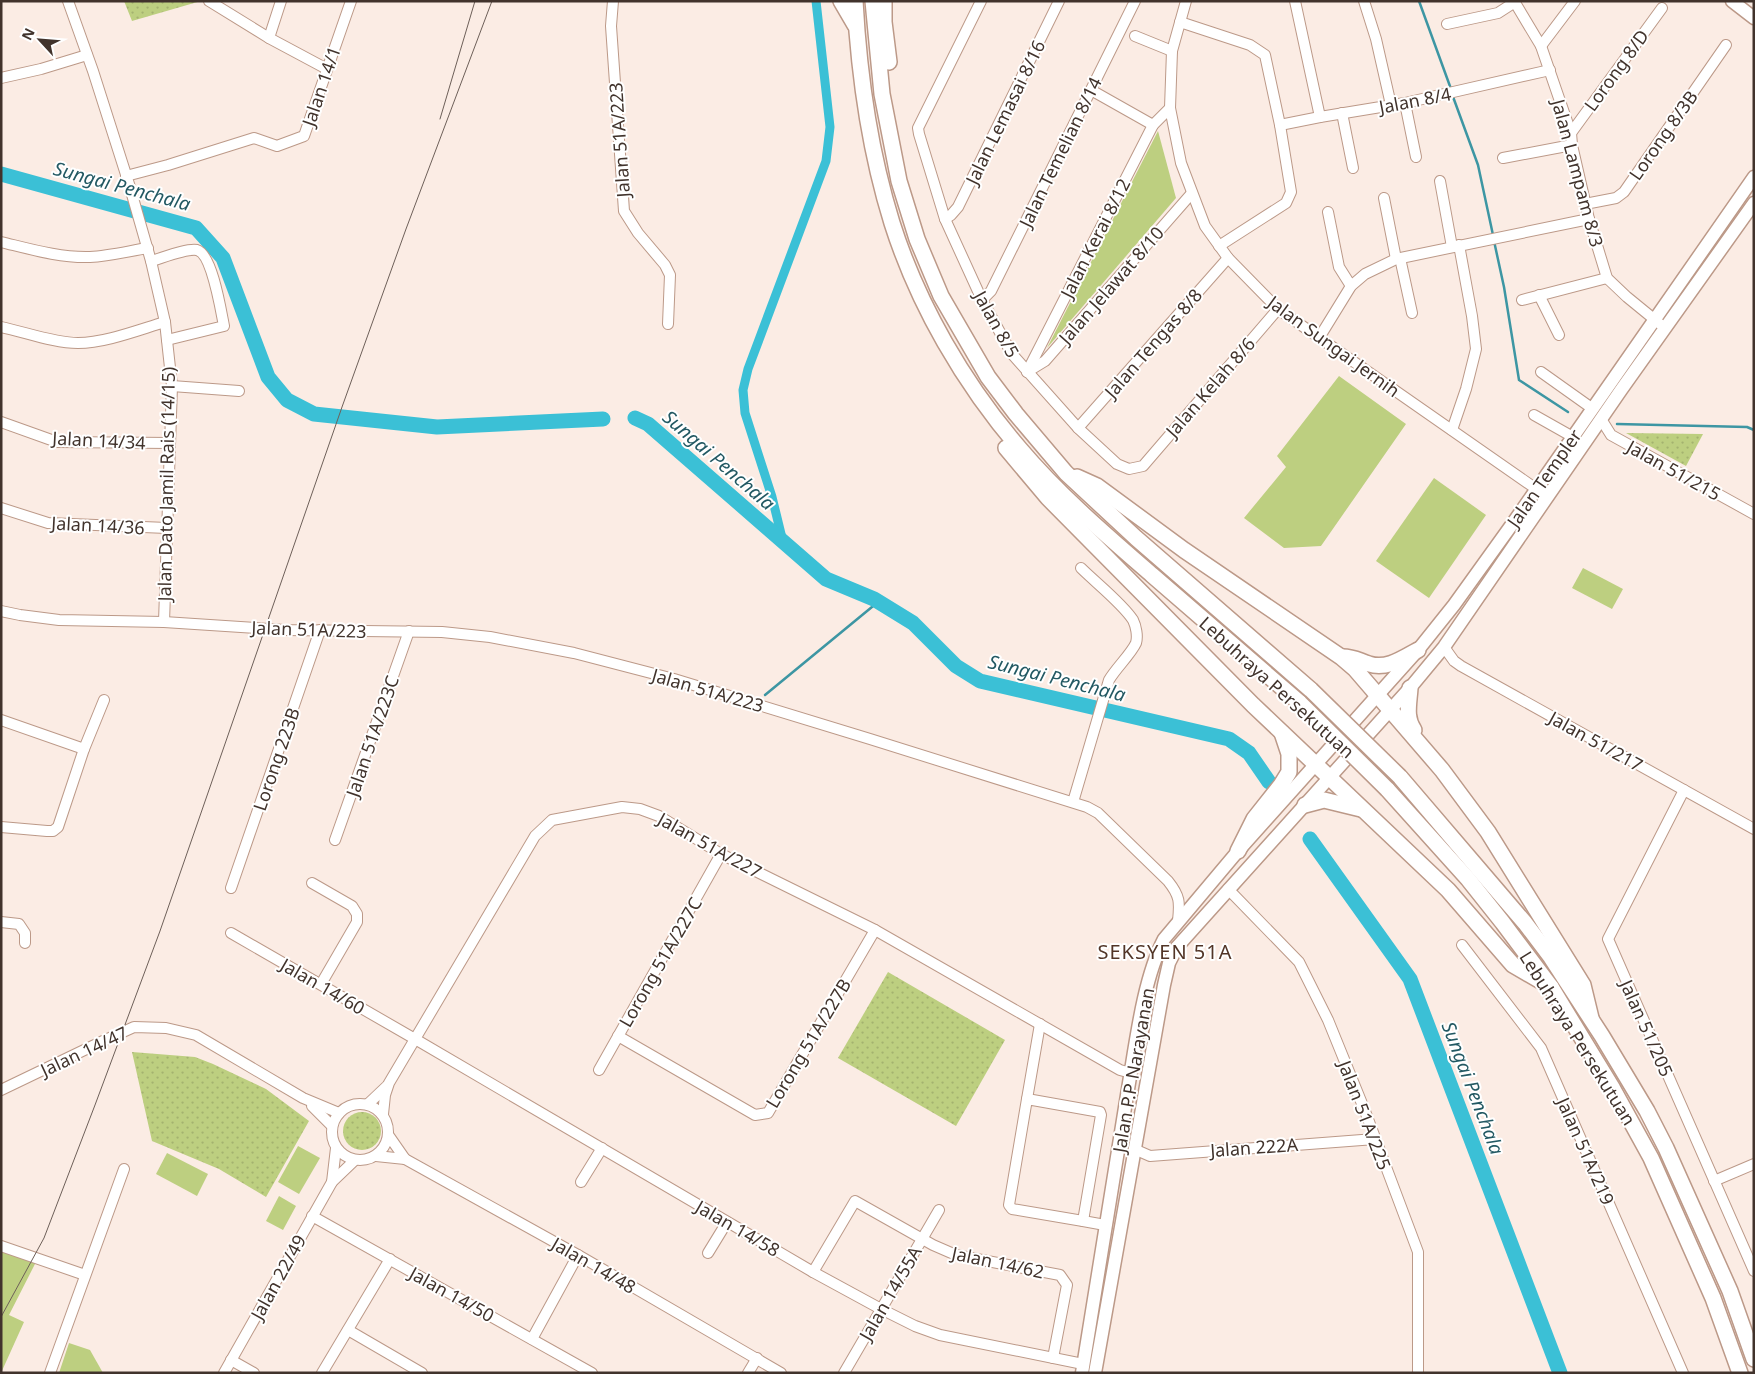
<svg xmlns="http://www.w3.org/2000/svg" width="1755" height="1374" viewBox="0 0 1755 1374" font-family="'Noto Sans',sans-serif">
	<defs>
		<pattern id="grass-dots" width="8" height="8" patternUnits="userSpaceOnUse" patternTransform="scale(1.25)"><rect width="8" height="8" fill="#bdcf80"/><path d="M2 2h.1M6 6h.1" fill="none" stroke="#a4b26f" stroke-width="1.8" stroke-linecap="round"/></pattern>
	</defs>
	<rect width="100%" height="100%" fill="#fbece4"/>
	<g fill="url(#grass-dots)">
		<path d="M124,1H201L132,21Z"/>
		<path d="M1626,433L1703,434L1686,466Z"/>
		<path d="M888,972L1005,1040L956,1126L838,1058Z"/>
		<path d="M132,1052L195,1057L213,1064L266,1089L309,1121L266,1197L219,1169L152,1141Z"/>
		<circle cx="362" cy="1131" r="19"/>
	</g>
	<g fill="#bdcf80">
		<path d="M1158,131L1176,198L1047,348Z"/>
		<path d="M1339,376L1406,424L1321,546L1284,548L1244,518L1286,467L1277,456Z"/>
		<path d="M1434,478L1486,515L1429,598L1376,561Z"/>
		<path d="M1583,568L1623,589L1612,609L1572,588Z"/>
		<path d="M298,1146L320,1158L299,1194L278,1182Z"/>
		<path d="M167,1153L208,1174L197,1196L156,1174Z"/>
		<path d="M279,1196L296,1206L283,1230L266,1221Z"/>
		<path d="M1,1251L36,1262L9,1315L24,1322L1,1373Z"/>
		<path d="M69,1343L90,1350L103,1373H59Z"/>
	</g>
	<g fill="none" stroke-linecap="round" stroke-linejoin="round">
		<g stroke="#3d96a3" stroke-width="2.5">
			<path d="M1419,1L1451,89"/>
			<path d="M1452,94L1478,165L1493,235"/>
			<path d="M1494,241L1504,287L1519,380L1568,412"/>
			<path d="M1617,424L1747,427L1754,430"/>
			<path d="M765,695L878,602"/>
		</g>
		<path stroke="#3bc0d6" stroke-width="9" d="M783,542L772,497L745,413L743,390L748,369L826,161L830,127L816,1"/>
		<g stroke="#3bc0d6" stroke-width="15">
			<path d="M1,174L196,228L223,258L268,377L287,400L314,414L437,427L603,419"/>
			<path d="M635,418L648,424L826,579L874,599L913,623L956,666L980,681L1229,739L1249,753L1269,782"/>
			<path d="M1310,839L1410,979L1560,1373"/>
		</g>
		<defs>
			<g id="minor">
				<path d="M68,1L93,71L129,184L151,261L165,322L172,386L164,622"/>
				<path d="M209,1L269,38L327,69"/>
				<path d="M613,1L611,26L624,211L638,233L665,265L670,275L668,324"/>
				<path d="M981,1L918,128L919,134L945,219L982,300L1012,354L1078,428L1117,464L1129,469L1143,466L1278,309"/>
				<path d="M1186,1L1172,51L1170,108L1181,163L1205,226L1228,258L1278,309L1542,493"/>
				<path d="M1295,1L1320,117"/>
				<path d="M1364,1L1376,39L1391,105"/>
				<path d="M1514,1L1541,46L1571,133L1572,145L1589,219L1607,278L1627,297L1660,324"/>
				<path d="M1180,22L1250,45L1265,55L1280,125L1291,192L1286,203L1219,246"/>
				<path d="M1447,24L1498,13L1515,2"/>
				<path d="M1135,36L1172,51"/>
				<path d="M269,38L281,1"/>
				<path d="M1541,46L1575,1"/>
				<path d="M1,78L41,69L87,55"/>
				<path d="M1091,90L1153,125"/>
				<path d="M1405,103L1416,157"/>
				<path d="M1342,113L1353,168"/>
				<path d="M1280,125L1320,117L1405,103L1550,70"/>
				<path d="M1571,133L1662,8"/>
				<path d="M1503,158L1572,145"/>
				<path d="M126,176L168,165L254,138L277,146L304,136L351,1"/>
				<path d="M1440,181L1452,247"/>
				<path d="M1384,198L1396,259"/>
				<path d="M1585,204L1616,198L1624,192L1726,45"/>
				<path d="M1328,212L1339,267L1351,286"/>
				<path d="M945,219L951,215L958,207L1059,1"/>
				<path d="M1,242C30,249 60,258 90,257C109,256 129,251 148,248"/>
				<path d="M1400,258L1412,313"/>
				<path d="M151,261C162,258 187,248 197,250C212,254 221,311 224,326L167,340"/>
				<path d="M1539,295L1559,335"/>
				<path d="M982,300L991,291L1135,1"/>
				<path d="M1522,300L1607,278"/>
				<path d="M1,327C25,332 54,343 78,343C105,343 138,330 165,322"/>
				<path d="M1319,338L1351,286L1365,274L1396,259L1589,219"/>
				<path d="M1027,372L1153,125L1170,108"/>
				<path d="M1027,372L1045,361L1192,193"/>
				<path d="M1541,372L1593,409"/>
				<path d="M172,386L239,391"/>
				<path d="M1534,415L1573,437"/>
				<path d="M1601,419L1611,435L1754,514"/>
				<path d="M1,422L57,442L170,443"/>
				<path d="M1078,428L1228,258"/>
				<path d="M1452,430L1466,389L1476,349L1472,316L1459,245"/>
				<path d="M1,508L48,523L167,528"/>
				<path d="M1,611L20,615L59,620L164,622L285,630L442,632L490,637L574,653L674,679L870,739L1087,807L1098,813L1168,881C1180,896 1180,902 1178,921"/>
				<path d="M1444,647L1454,661L1461,666L1754,829"/>
				<path d="M1,720L84,749"/>
				<path d="M1684,790L1608,939L1754,1271"/>
				<path d="M1073,802L1109,680C1116,668 1131,654 1136,643C1138,636 1136,626 1133,620C1123,604 1095,582 1081,568"/>
				<path d="M1,827L47,831H53L58,827L84,749L104,700"/>
				<path d="M335,840L409,631"/>
				<path d="M312,883L352,906L357,914V922L321,984"/>
				<path d="M231,888L320,630"/>
				<path d="M1228,889L1299,962L1328,1020L1365,1111L1418,1252V1373"/>
				<path d="M1,922L19,924L25,933V943"/>
				<path d="M231,933L415,1039L813,1272L881,1309L915,1326L940,1335L1083,1364"/>
				<path d="M1462,945L1541,1048L1683,1373"/>
				<path d="M618,1036L755,1115L768,1113L875,930"/>
				<path d="M599,1070L721,854"/>
				<path d="M1,1090L103,1041L134,1027L166,1028L196,1035L303,1098L339,1113"/>
				<path d="M1027,1099L1100,1112L1101,1115L1083,1221L1012,1209L1009,1205Z"/>
				<path d="M1027,1099L1040,1024"/>
				<circle cx="360" cy="1132" r="28"/>
				<path d="M368,1104L387,1086"/>
				<path d="M312,1106L332,1126"/>
				<path d="M383,1114L385,1095L389,1083L535,836L552,820L622,807L640,809L659,816L721,854L875,930L1120,1070L1131,1073"/>
				<path d="M389,1136L405,1159L578,1255L781,1373"/>
				<path d="M1134,1149L1150,1156L1375,1139"/>
				<path d="M376,1156L405,1159"/>
				<path d="M1714,1181L1754,1164"/>
				<path d="M332,1182L336,1148"/>
				<path d="M581,1182L602,1148"/>
				<path d="M312,1216L592,1373"/>
				<path d="M1083,1221L1105,1225"/>
				<path d="M1,1246L85,1275"/>
				<path d="M708,1253L727,1222"/>
				<path d="M813,1272L855,1201L933,1245L956,1255L1060,1275L1067,1285L1053,1358"/>
				<path d="M348,1330L422,1373"/>
				<path d="M532,1339L578,1255"/>
				<path d="M231,1360L254,1373"/>
				<path d="M50,1373L124,1169"/>
				<path d="M224,1373L332,1182L355,1160"/>
				<path d="M322,1373L390,1259"/>
				<path d="M748,1373L757,1358"/>
				<path d="M844,1373L939,1210"/>
			</g>
			<g id="major">
				<path d="M1732,1L1754,18"/>
				<path d="M1082,1373C1098,1278 1112,1183 1128,1089C1136,1042 1143,980 1164,939L1238,851L1418,650L1454,605L1513,523L1754,177"/>
				<path d="M1095,1373L1164,985L1169,963L1177,947L1410,688L1444,647L1621,390L1754,203"/>
			</g>
			<g id="highway">
				<path d="M841,1L855,25"/>
				<path d="M855,1C859,76 870,152 892,223C918,305 964,384 1020,449C1059,495 1106,535 1152,575C1201,617 1250,660 1300,703"/>
				<path d="M873,1L882,94L899,181L917,239L941,296L988,377L1016,414L1066,473L1136,538L1311,690"/>
				<path d="M884,1V22L889,62"/>
				<path d="M1006,448L1048,498L1253,705L1448,890L1513,965L1551,987"/>
				<path d="M1077,477L1097,486L1184,550L1341,657L1355,669L1442,770L1488,832L1583,985L1591,1018"/>
				<path d="M1343,657C1354,657 1359,661 1369,664C1387,670 1403,658 1418,650"/>
				<path d="M1410,688C1409,704 1405,717 1414,730"/>
				<path d="M1400,777L1525,923L1550,956L1602,1036L1647,1111L1666,1148L1730,1291L1754,1359"/>
				<path d="M1387,789L1468,879L1503,923L1551,987L1613,1089L1651,1158L1713,1298L1740,1373"/>
				<path d="M1305,805L1324,800L1361,809"/>
				<path d="M1238,851L1254,819L1281,785L1289,772V754L1282,733"/>
			</g>
		</defs>
		<use href="#minor" stroke="#bc9988" stroke-width="12"/>
		<use href="#major" stroke="#bc9988" stroke-width="15"/>
		<use href="#highway" stroke="#bc9988" stroke-width="18"/>
		<use href="#minor" stroke="#fff" stroke-width="10"/>
		<use href="#major" stroke="#fff" stroke-width="12"/>
		<use href="#highway" stroke="#fff" stroke-width="15"/>
		<g stroke="#6d5f58" stroke-width="1">
			<path d="M440,119L475,1"/>
			<path d="M1,1317L44,1238L95,1105L160,931L342,407L406,229L492,1"/>
		</g>
		<defs>
			<g id="highway-bridge">
				<path d="M1311,690L1400,777"/>
				<path d="M1300,703L1387,789"/>
			</g>
		</defs>
		<use href="#highway-bridge" stroke="#bc9988" stroke-width="18" stroke-linecap="butt"/>
		<use href="#highway-bridge" stroke="#fff" stroke-width="15"/>
	</g>
	<g text-anchor="middle" dominant-baseline="central" stroke-width="4" stroke-linejoin="round" paint-order="stroke">
		<g font-size="18" fill="#41332c" stroke="#fff">
			<text transform="translate(1616 70) rotate(-54)">Lorong 8/D</text>
			<text transform="translate(321 86) rotate(-71)">Jalan 14/1</text>
			<text transform="translate(1415 100) rotate(-11)">Jalan 8/4</text>
			<text transform="translate(1005 112) rotate(-64)">Jalan Lemasai 8/16</text>
			<text transform="translate(1663 135) rotate(-55)">Lorong 8/3B</text>
			<text transform="translate(619 140) rotate(-94)">Jalan 51A/223</text>
			<text transform="translate(1060 152) rotate(-64)">Jalan Temelian 8/14</text>
			<text transform="translate(1578 173) rotate(75)">Jalan Lampam 8/3</text>
			<text transform="translate(1095 238) rotate(-63)">Jalan Kerai 8/12</text>
			<text transform="translate(1111 285) rotate(-49)">Jalan Jelawat 8/10</text>
			<text transform="translate(997 324) rotate(61)">Jalan 8/5</text>
			<text transform="translate(1153 343) rotate(-49)">Jalan Tengas 8/8</text>
			<text transform="translate(1334 346) rotate(36)">Jalan Sungai Jernih</text>
			<text transform="translate(1210 387) rotate(-49)">Jalan Kelah 8/6</text>
			<text transform="translate(99 440) rotate(3)">Jalan 14/34</text>
			<text transform="translate(1674 470) rotate(29)">Jalan 51/215</text>
			<text transform="translate(1544 478) rotate(-55)">Jalan Templer</text>
			<text transform="translate(166 484) rotate(-89)">Jalan Dato Jamil Rais (14/15)</text>
			<text transform="translate(98 525) rotate(3)">Jalan 14/36</text>
			<text transform="translate(309 629) rotate(2)">Jalan 51A/223</text>
			<text transform="translate(1277 687) rotate(42)">Lebuhraya Persekutuan</text>
			<text transform="translate(708 690) rotate(16)">Jalan 51A/223</text>
			<text transform="translate(372 736) rotate(-71)">Jalan 51A/223C</text>
			<text transform="translate(1596 741) rotate(29)">Jalan 51/217</text>
			<text transform="translate(276 759) rotate(-71)">Lorong 223B</text>
			<text transform="translate(710 845) rotate(29)">Jalan 51A/227</text>
			<text transform="translate(660 962) rotate(-60)">Lorong 51A/227C</text>
			<text transform="translate(323 986) rotate(30)">Jalan 14/60</text>
			<text transform="translate(1647 1028) rotate(66)">Jalan 51/205</text>
			<text transform="translate(1578 1038) rotate(58)">Lebuhraya Persekutuan</text>
			<text transform="translate(808 1043) rotate(-59)">Lorong 51A/227B</text>
			<text transform="translate(84 1051) rotate(-25)">Jalan 14/47</text>
			<text transform="translate(1133 1070) rotate(-80)">Jalan P.P Narayanan</text>
			<text transform="translate(1365 1115) rotate(69)">Jalan 51A/225</text>
			<text transform="translate(1254 1147) rotate(-4)">Jalan 222A</text>
			<text transform="translate(1586 1151) rotate(66)">Jalan 51A/219</text>
			<text transform="translate(738 1228) rotate(30)">Jalan 14/58</text>
			<text transform="translate(998 1262) rotate(12)">Jalan 14/62</text>
			<text transform="translate(594 1265) rotate(30)">Jalan 14/48</text>
			<text transform="translate(278 1277) rotate(-61)">Jalan 22/49</text>
			<text transform="translate(890 1293) rotate(-60)">Jalan 14/55A</text>
			<text transform="translate(452 1294) rotate(29)">Jalan 14/50</text>
		</g>
		<g font-size="19" font-style="italic" fill="#235963" stroke="#fff">
			<text transform="translate(122 186) rotate(15)">Sungai Penchala</text>
			<text transform="translate(719 460) rotate(41)">Sungai Penchala</text>
			<text transform="translate(1057 678) rotate(14)">Sungai Penchala</text>
			<text transform="translate(1473 1088) rotate(69)">Sungai Penchala</text>
		</g>
		<g font-size="20" letter-spacing="1" fill="#523527" stroke="#fff">
			<text x="1165" y="951">SEKSYEN 51A</text>
		</g>
	</g>
	<rect width="1755" height="1374" fill="none" stroke="#41332c" stroke-width="5"/>
	<g transform="translate(40 40) rotate(296)" stroke="#ffffff" stroke-width="4" paint-order="stroke">
	<path d="M0-4L9 19L0 12L-9 19Z" fill="#41332c"/>
	<text y="-8" font-size="14" font-weight="bold" text-anchor="middle" fill="#41332c">N</text>
	</g>
</svg>
